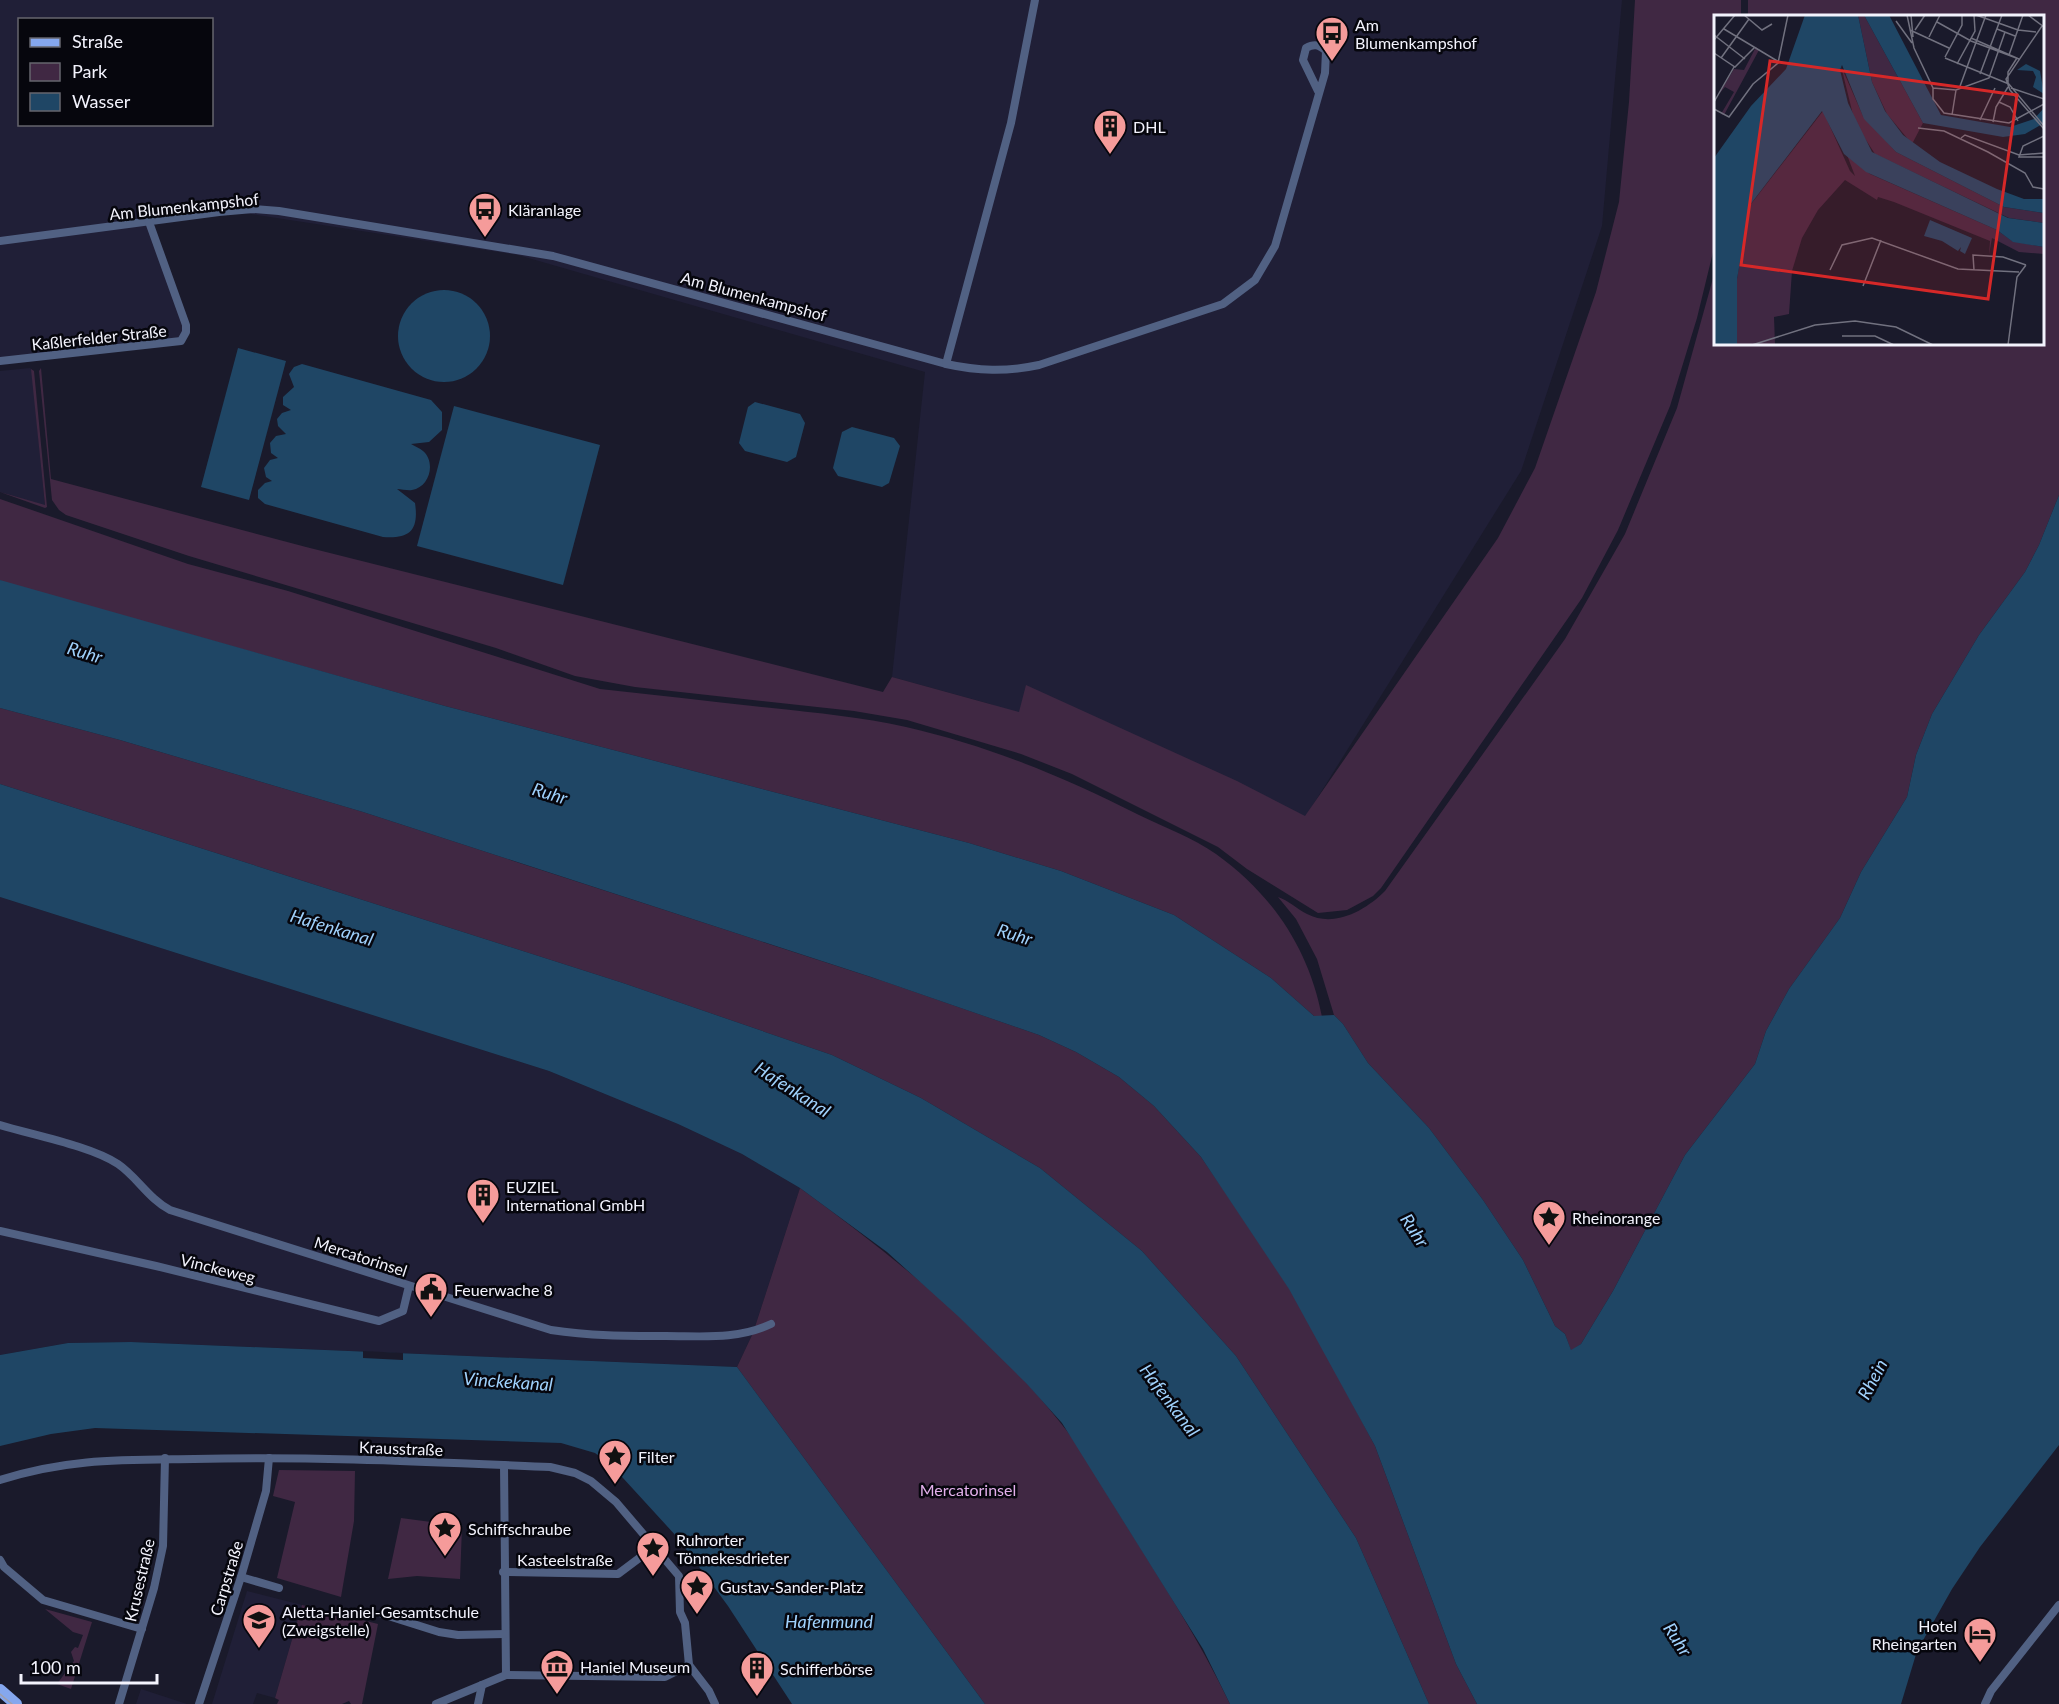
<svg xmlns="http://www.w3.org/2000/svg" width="2059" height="1704" viewBox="0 0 2059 1704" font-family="Lato,sans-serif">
	<rect width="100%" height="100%" fill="#1a1a2b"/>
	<g fill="#201f37" fill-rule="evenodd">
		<path d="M0,0H1622L1602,226L1521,471L1293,837L990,704L892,677L925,372L518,255L231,211L150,222L186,325L181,341L0,360ZM20,20H212V124H20Z"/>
		<path d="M30,368L32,370L45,506L0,492V371Z"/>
		<path d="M0,897L549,1071L678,1124L742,1154L800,1188L753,1333L737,1367L131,1342L68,1343L0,1355Z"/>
		<path d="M247,1591L302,1605L275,1698L257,1693L253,1704H212Z"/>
		<path d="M141,1689L187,1704H136Z"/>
	</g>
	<g fill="#402843">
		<path d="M1635,0H1741V16H1716L1715,244L1697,318L1670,406L1618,530L1582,598L1381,888L1373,896L1347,910L1318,913L1247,869L1218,847L1072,774L1021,754L907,720L854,711L635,687L575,676L496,648L189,556L66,515L59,510L52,500L39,371L41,368L51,479L306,547L883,692L892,677L1019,712L1026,685L1237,781L1305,816L1498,538L1535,468L1596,292L1619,202L1629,102Z"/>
		<path d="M1748,0H2059V495L2039,545L2025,572L1979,635L1932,714L1916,755L1907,797L1861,872L1840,918L1789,989L1766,1031L1755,1064L1685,1155L1613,1291L1581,1344L1571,1351L1565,1334L1555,1326L1523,1260L1483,1200L1429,1128L1368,1063L1343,1024L1334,1015L1317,959L1296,919L1278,897C1288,900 1297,909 1307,914C1334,928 1365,911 1385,891L1565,639L1625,534L1677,408L1715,271L1716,344H2042V16H1748Z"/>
		<path d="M31,369L34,371L47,507L45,508L0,492L45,505Z"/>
		<path d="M0,499L188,564L288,591L600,689C657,695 715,702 772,708C817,713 862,717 906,727C989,746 1064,777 1139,815C1164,827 1193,838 1216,854C1272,894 1309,949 1322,1017L1314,1016L1271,978L1174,915L1061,871L969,843L445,706L3,582L0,580Z"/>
		<path d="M0,708L120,740L363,812L883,981L1039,1035L1076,1052L1119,1077L1154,1106L1201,1157L1292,1290L1375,1446L1456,1664L1477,1704H1429L1356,1538L1236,1356L1142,1251L1040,1168L921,1098L832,1055L623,983L0,784Z"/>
		<path d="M800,1188C893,1256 986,1330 1059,1421C1082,1448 1099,1482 1118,1512C1157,1575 1198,1637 1230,1704H985L737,1367L753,1333Z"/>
		<path d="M279,1470L355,1471L354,1521L341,1597L277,1578L295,1502L273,1496Z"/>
		<path d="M401,1518L446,1524L447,1531L454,1532L462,1528L460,1579L417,1576L388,1579Z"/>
		<path d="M302,1605L378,1624L362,1704H351L349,1701L342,1704H277L279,1700L275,1698Z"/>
		<path d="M45,1609L92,1622L71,1689L57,1684L74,1661L71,1652L75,1647L78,1648L83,1635L73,1632Z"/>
	</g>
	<g fill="#1f4665">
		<circle cx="444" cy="336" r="46"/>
		<path d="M238,348L286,361L249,500L201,487Z"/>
		<path d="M302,364L431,400L442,412V430L429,442L411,444C414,446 420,448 423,451C436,462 430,487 412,490C408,491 402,489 397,489L415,503C419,530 410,539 383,537L265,504L258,498V490L265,483L272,481L266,477L264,468L270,460L278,458L271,453L270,443L276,436L286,434L278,426L277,419L282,413L291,410L283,405V397L294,387L289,374L294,367Z"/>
		<path d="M755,402L800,414L805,423L796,457L787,462L745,451L739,443L748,407Z"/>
		<path d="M454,406L600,445L563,585L417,546Z"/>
		<path d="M852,427L894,438L900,446L889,483L882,487L838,476L833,468L842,432Z"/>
		<path d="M2059,495V1445L1980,1547L1952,1589L1917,1651L1901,1704H1477L1456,1664L1375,1446L1289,1289L1201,1157L1154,1106L1119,1077L1076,1052L1039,1035L871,977L363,812L120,740L0,708V580L445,706L969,843L1061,871L1174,915L1271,978L1314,1016L1334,1015L1343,1024L1368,1063L1429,1128L1483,1200L1523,1260L1555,1326L1565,1334L1571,1350L1581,1344L1613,1291L1685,1155L1755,1064L1766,1031L1789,989L1840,918L1861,872L1907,797L1916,755L1932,714L1979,635L2025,572L2039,545Z"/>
		<path d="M0,784L623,983L832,1055L921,1098L1040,1168L1142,1251L1236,1356L1356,1538L1429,1704H1230L1203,1649L1062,1423L1026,1383L959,1317L887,1252L800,1188L742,1154L678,1124L549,1071L0,897Z"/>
		<path d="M131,1342L737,1367L985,1704H792L728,1606L677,1537L612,1466L595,1453L561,1443L95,1428L51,1434L0,1446V1355L68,1343Z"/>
	</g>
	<path fill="#1a1a2b" d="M363,1351L403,1353V1360L363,1358Z"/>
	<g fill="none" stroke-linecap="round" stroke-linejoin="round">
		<g stroke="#516183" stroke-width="8">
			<path d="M0,241L219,212L253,209L279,211L553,256L946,364C978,371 1006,372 1039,365L1223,304L1255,280L1275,246L1325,73L1326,51C1319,45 1315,43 1306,48L1303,60L1318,91"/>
			<path d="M0,361L181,341L186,332V325L149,222"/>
			<path d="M946,364L1011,123L1035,0"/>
			<path d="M0,1125C33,1135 91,1146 118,1164C137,1177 149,1199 170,1210L551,1330C589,1336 627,1336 666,1336C703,1336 737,1340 771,1324"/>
			<path d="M0,1231L156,1266L379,1321L403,1311L409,1286"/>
			<path d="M504,1465L506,1675"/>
			<path d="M0,1480C69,1458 124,1460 194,1459C313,1456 431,1462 550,1467L575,1473L591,1481L616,1502L679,1576L680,1612L685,1623L689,1665L709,1691L715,1704"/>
			<path d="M0,1560L4,1567L43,1600L142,1629"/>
			<path d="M503,1572L618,1574L654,1547"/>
			<path d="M241,1577L279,1588"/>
			<path d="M382,1614L439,1632L458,1635L505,1634"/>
			<path d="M119,1704L154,1588L163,1546L165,1458"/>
			<path d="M199,1704L241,1577L266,1491L269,1458"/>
			<path d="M436,1704L506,1675L665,1677L689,1665"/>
			<path d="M478,1704L482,1685"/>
			<path d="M1985,1704L1991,1691L2059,1605"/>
		</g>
		<path stroke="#85a7ee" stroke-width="12" d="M0,1690L16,1704"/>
		<path stroke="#a0a0ad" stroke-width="1.5" d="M0,1694L12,1704"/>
	</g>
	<defs>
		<symbol id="bus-pin" viewBox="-11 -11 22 30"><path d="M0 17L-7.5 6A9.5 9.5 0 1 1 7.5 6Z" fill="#f59b9a" stroke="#06060d"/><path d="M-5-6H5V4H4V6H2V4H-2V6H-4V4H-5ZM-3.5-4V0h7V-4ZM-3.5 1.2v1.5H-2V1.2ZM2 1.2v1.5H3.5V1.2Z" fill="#111"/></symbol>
		<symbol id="building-pin" viewBox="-11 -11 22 30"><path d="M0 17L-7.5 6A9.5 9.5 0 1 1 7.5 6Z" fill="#f59b9a" stroke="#06060d"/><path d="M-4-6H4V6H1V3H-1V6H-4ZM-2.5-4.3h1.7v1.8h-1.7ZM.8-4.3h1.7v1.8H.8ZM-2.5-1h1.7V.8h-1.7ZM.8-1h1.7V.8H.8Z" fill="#111"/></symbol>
		<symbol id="sight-pin" viewBox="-11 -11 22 30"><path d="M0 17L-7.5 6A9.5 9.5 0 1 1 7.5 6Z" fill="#f59b9a" stroke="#06060d"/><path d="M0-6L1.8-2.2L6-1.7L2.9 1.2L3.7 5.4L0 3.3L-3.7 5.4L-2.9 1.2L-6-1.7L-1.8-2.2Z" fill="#111"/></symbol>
		<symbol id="civic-pin" viewBox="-11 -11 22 30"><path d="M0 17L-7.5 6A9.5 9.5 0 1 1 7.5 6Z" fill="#f59b9a" stroke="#06060d"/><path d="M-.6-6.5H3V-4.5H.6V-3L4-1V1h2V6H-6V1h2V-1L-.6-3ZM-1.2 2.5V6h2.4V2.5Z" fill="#111"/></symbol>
		<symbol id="school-pin" viewBox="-11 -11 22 30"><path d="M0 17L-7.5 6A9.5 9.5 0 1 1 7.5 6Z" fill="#f59b9a" stroke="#06060d"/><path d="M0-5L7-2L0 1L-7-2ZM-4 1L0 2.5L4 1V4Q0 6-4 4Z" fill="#111"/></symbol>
		<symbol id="hotel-pin" viewBox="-11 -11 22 30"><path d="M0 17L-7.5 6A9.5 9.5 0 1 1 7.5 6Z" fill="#f59b9a" stroke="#06060d"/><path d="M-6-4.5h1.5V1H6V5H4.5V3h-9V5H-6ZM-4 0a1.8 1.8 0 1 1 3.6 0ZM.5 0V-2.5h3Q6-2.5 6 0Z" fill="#111"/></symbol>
		<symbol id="museum-pin" viewBox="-11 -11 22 30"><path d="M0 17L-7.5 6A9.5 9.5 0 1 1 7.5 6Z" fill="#f59b9a" stroke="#06060d"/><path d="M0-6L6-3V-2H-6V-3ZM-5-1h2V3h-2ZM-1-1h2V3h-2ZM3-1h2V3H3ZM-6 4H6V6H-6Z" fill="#111"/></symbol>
	</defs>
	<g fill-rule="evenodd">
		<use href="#bus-pin" x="1313" y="14" width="38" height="52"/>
		<use href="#building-pin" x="1091" y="107" width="38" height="52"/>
		<use href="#bus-pin" x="466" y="190" width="38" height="52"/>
		<use href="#building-pin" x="464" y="1176" width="38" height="52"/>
		<use href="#sight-pin" x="1530" y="1198" width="38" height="52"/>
		<use href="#civic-pin" x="412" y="1270" width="38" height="52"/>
		<use href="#sight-pin" x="596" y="1437" width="38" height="52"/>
		<use href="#sight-pin" x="426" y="1509" width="38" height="52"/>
		<use href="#sight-pin" x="634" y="1529" width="38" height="52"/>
		<use href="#sight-pin" x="678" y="1567" width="38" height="52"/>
		<use href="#school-pin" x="240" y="1601" width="38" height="52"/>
		<use href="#hotel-pin" x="1961" y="1615" width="38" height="52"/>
		<use href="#museum-pin" x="538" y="1647" width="38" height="52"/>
		<use href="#building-pin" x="738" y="1649" width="38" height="52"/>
	</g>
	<g text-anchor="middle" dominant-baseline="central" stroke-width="5" stroke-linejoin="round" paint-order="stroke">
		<g font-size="16" fill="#f3f3fd" stroke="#06060d" text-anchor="start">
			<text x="1355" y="24">Am<tspan x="1355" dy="18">Blumenkampshof</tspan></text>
			<text x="1133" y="126">DHL</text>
			<text x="508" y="209">Kläranlage</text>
			<text x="506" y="1186">EUZIEL<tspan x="506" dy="18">International GmbH</tspan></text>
			<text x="1572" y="1217">Rheinorange</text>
			<text x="454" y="1289">Feuerwache 8</text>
			<text x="638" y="1456">Filter</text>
			<text x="468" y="1528">Schiffschraube</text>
			<text x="676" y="1539">Ruhrorter<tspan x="676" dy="18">Tönnekesdrieter</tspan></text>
			<text x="720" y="1586">Gustav-Sander-Platz</text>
			<text x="282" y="1611">Aletta-Haniel-Gesamtschule<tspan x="282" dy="18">(Zweigstelle)</tspan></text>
			<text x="1957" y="1625" text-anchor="end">Hotel<tspan x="1957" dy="18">Rheingarten</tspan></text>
			<text x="580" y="1666">Haniel Museum</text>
			<text x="780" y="1668">Schifferbörse</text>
		</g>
		<g font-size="16" fill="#f3f3fd" stroke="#06060d">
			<text transform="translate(184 206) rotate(-6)">Am Blumenkampshof</text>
			<text transform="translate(754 296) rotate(15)">Am Blumenkampshof</text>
			<text transform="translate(99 337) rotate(-6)">Kaßlerfelder Straße</text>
			<text transform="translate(361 1256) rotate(18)">Mercatorinsel</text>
			<text transform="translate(218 1268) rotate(14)">Vinckeweg</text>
			<text transform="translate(401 1448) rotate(2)">Krausstraße</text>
			<text x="565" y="1559">Kasteelstraße</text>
			<text transform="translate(226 1578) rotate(-73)">Carpstraße</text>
			<text transform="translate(139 1580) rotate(-77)">Krusestraße</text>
		</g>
		<g font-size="16" fill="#e3afeb" stroke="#06060d">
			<text x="968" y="1489">Mercatorinsel</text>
		</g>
		<g font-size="18" font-style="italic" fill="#9fd1fc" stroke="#06060d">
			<text transform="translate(85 652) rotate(17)">Ruhr</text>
			<text transform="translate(550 793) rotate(17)">Ruhr</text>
			<text transform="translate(332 927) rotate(17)">Hafenkanal</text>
			<text transform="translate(1015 934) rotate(17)">Ruhr</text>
			<text transform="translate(793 1089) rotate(33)">Hafenkanal</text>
			<text transform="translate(1415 1230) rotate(57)">Ruhr</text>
			<text transform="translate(1872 1379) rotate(-62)">Rhein</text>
			<text transform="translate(508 1381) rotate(4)">Vinckekanal</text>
			<text transform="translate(1170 1400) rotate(53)">Hafenkanal</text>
			<text x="829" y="1621">Hafenmund</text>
			<text transform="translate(1678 1639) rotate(57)">Ruhr</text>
		</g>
	</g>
	<g transform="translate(1714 15)">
		<rect width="330" height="330" fill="#1a1a2b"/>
		<path d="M144,0H150L209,108L198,129L173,99L158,67ZM42,32L45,35L10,100L7,99L20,77L11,72L5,79L20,54L30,55ZM127,51L149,101L182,137L290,192L330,198V208L295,203L161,139L141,108ZM109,96L136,156L141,161L133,140L156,159L283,215L298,226L330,232V239L305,237L278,223L275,240L276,226L180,187L164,182L163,185L131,165L104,195L88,223L78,256L75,299L60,302L61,330H23V264L34,193Z" fill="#402843"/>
		<path d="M91,0H144L158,67L171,96L189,120L226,147L283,174L310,184H330V198L290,192L182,137L150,104L128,50L126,55L134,88L158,137L294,203L330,208V232L299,227L283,215L152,157L130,139L108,96L36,190L23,264V330H0V143L37,91L72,54ZM150,0H175L227,100L296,112L320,104L330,93V108L311,119L289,122L209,108ZM312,49L326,56L330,79L319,72L322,62L319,56L303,55ZM216,205L258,223L251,239L246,236L247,232L244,236L228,226L210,221Z" fill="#1f4665"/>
		<path fill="none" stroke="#71717f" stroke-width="1.5" d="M30,0L48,15L58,9M193,0L200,33L219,73V84L230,98L295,108L330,89M197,0L199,22M262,0L304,15L322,17M314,0L330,12M182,6L198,28M223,7L257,26L305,44M328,11L292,64L296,75L330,114M10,14L65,47M283,14L301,21M196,15L235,33M201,15L211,0M0,20L31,44M215,22L226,0M257,23L303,43L294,57V68L330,111M0,25L21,0M0,38L21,52L41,32M295,40L309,0M231,42L248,10V0M7,43L35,4M231,43L295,69M243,49L261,16L260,0M266,59L288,0M219,73L242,75L275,63L291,17M297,73L330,84M245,74L272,0M0,87L20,52M285,87L296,92L304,106M0,94L15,102L39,69L64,48L74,0M238,100L242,75M266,105L281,73M279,107L282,92L294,72M204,113L230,116L274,137L311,158L319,172L330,174M330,121L309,131L305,142H330M247,123L251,120L305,140L330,138M116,255L128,230L158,223L244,254L305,257M260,255L259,240L289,242L312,250M149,271L167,225M128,321H161L180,330M38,330L101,310L141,306L182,312L219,330M294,330L303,262L312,250"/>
		<path fill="#d62828" fill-opacity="0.15" stroke="#d62828" stroke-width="3" d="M56,46L303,80L274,284L27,250Z"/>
		<rect width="330" height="330" fill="none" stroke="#f3f3fd" stroke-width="3"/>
	</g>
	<rect x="18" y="18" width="195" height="108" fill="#06060d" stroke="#65656d" stroke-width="1.5"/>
	<rect x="30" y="38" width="30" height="9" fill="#85a7ee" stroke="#65656d" stroke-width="1.5"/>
	<text x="72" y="48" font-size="18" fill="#f3f3fd">Straße</text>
	<rect x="30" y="63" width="30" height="18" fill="#402843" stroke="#65656d" stroke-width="1.5"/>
	<text x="72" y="78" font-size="18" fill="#f3f3fd">Park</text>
	<rect x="30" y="93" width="30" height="18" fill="#1f4665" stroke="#65656d" stroke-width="1.5"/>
	<text x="72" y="108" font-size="18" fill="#f3f3fd">Wasser</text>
	<path d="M21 1674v9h136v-9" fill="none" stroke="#f3f3fd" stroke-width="3"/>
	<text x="30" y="1674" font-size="18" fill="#f3f3fd" stroke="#06060d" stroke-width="4.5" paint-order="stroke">100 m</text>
</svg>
